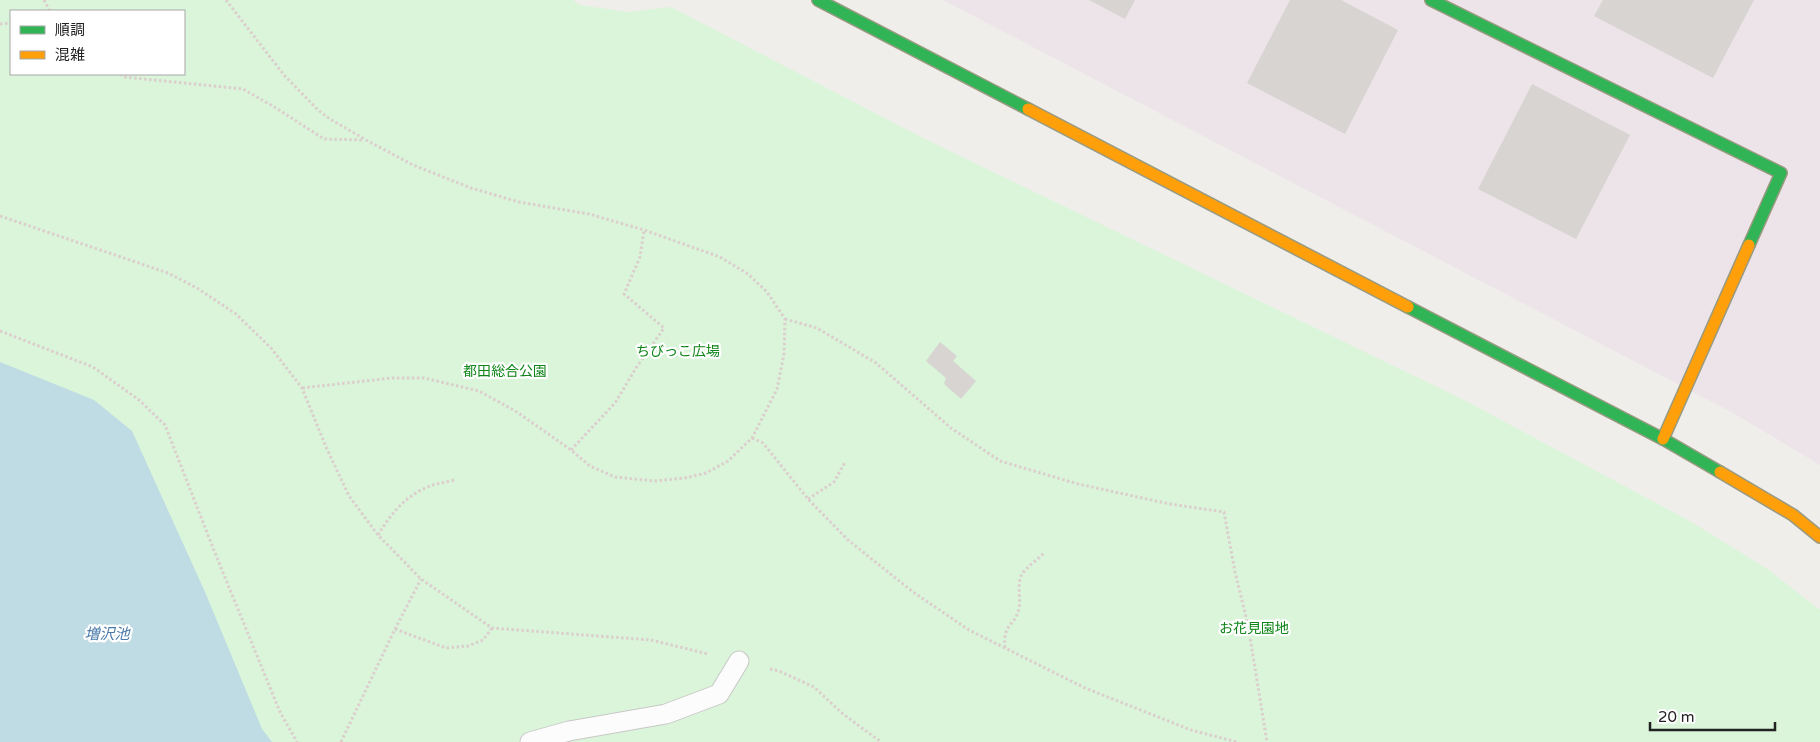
<svg xmlns="http://www.w3.org/2000/svg" width="1820" height="742" viewBox="0 0 1820 742" font-family="'Varela Round','Noto Sans JP',sans-serif">
	<rect width="100%" height="100%" fill="#f0eeeb"/>
	<path fill="#ede4e9" d="M943,0H1820V465L1733,413Z"/>
	<path fill="#daf5da" fill-rule="evenodd" d="M0,0H573L580,5L628,12L671,7L921,137L1462,399L1688,520L1766,568L1820,610V742H0ZM11,11H184V74H11Z"/>
	<path fill="#bfdbe3" d="M0,362L94,400L132,431L205,592L262,729L272,742H0Z"/>
	<g fill="#d7d4d2">
		<path d="M1089,0H1135L1125,19Z"/>
		<path d="M1290,0H1341L1398,30L1345,134L1247,83Z"/>
		<path d="M1603,0H1754L1713,78L1594,16Z"/>
		<path d="M1532,84L1630,135L1576,239L1478,189Z"/>
		<path d="M940,342L957,356L953,361L976,381L961,399L944,384L946,378L926,361Z"/>
	</g>
	<g fill="none" stroke-linecap="round" stroke-linejoin="round">
		<defs>
			<path id="lane" d="M530,742L569,731L666,714L719,694L739,661"/>
			<g id="fast">
				<path d="M818,0L1028,109"/>
				<path d="M1431,0L1781,173L1749,245"/>
				<path d="M1408,307L1663,439L1720,472"/>
			</g>
			<g id="slow">
				<path d="M1028,109L1408,307"/>
				<path d="M1663,439L1749,245"/>
				<path d="M1720,472L1793,515L1820,537"/>
			</g>
		</defs>
		<use href="#lane" stroke="#c9c8c7" stroke-width="21"/>
		<use href="#fast" stroke="#999a82" stroke-width="14"/>
		<use href="#slow" stroke="#999a82" stroke-width="14"/>
		<g stroke="#dccecd" stroke-width="3" stroke-dasharray="2.5 2.5" stroke-linecap="butt">
			<path d="M44,0L50,11"/>
			<path d="M226,0L284,75L318,110L330,119L366,140L413,165L471,188L519,202L589,214L644,230L720,257L748,274L767,292L785,319L784,354L777,389L752,438L728,461L706,473L685,478L654,481L615,477L590,466L571,450L517,412L479,391L424,378H392L302,388"/>
			<path d="M0,24L11,23"/>
			<path d="M120,74L125,77L243,89L276,108L324,139L364,140"/>
			<path d="M0,216L168,273L197,288L236,314L271,348L302,388L326,447L349,496L378,535L421,579L492,628L651,640L708,654"/>
			<path d="M785,319L817,328L876,363L951,428L1000,461L1078,484L1170,504L1224,512L1235,572L1248,625L1267,742"/>
			<path d="M0,331L93,367L139,400L165,425L215,553L280,712L297,742"/>
			<path d="M752,438L763,443L808,499L848,540L913,592L969,630L1085,688L1191,730L1237,742"/>
			<path d="M571,450L615,403L636,368L664,328L624,294L640,257L644,230"/>
			<path d="M808,499L834,482L845,462"/>
			<path d="M378,535C390,515 405,496 428,487C436,483 445,483 454,480"/>
			<path d="M395,629L446,648L468,646L483,640L492,628"/>
			<path d="M1005,648C1002,623 1016,626 1019,608C1021,599 1017,586 1021,576C1025,568 1037,560 1044,553"/>
			<path d="M770,669L779,671L814,687L843,714L881,742"/>
			<path d="M341,742L395,629L421,579"/>
		</g>
		<use href="#lane" stroke="#fdfcfc" stroke-width="19"/>
		<use href="#fast" stroke="#30b455" stroke-width="11"/>
		<use href="#slow" stroke="#ff9f0a" stroke-width="11"/>
	</g>
	<g text-anchor="middle" dominant-baseline="central" stroke-width="4.5" stroke-linejoin="round" paint-order="stroke">
		<g font-size="14" fill="#0c8416" stroke="#fff">
			<text x="678" y="351">ちびっこ広場</text>
			<text x="505" y="371">都田総合公園</text>
			<text x="1254" y="628">お花見園地</text>
		</g>
		<g font-size="15" font-style="italic" fill="#4a7aab" stroke="#fff">
			<text x="107" y="634">増沢池</text>
		</g>
	</g>
	<rect x="10" y="10" width="175" height="65" fill="#ffffff" stroke="#a7a7a7"/>
	<rect x="20" y="26" width="25" height="8" fill="#30b455" stroke="#a7a7a7"/>
	<text x="55" y="35" font-size="15" fill="#222222">順調</text>
	<rect x="20" y="51" width="25" height="8" fill="#ff9f0a" stroke="#a7a7a7"/>
	<text x="55" y="60" font-size="15" fill="#222222">混雑</text>
	<path d="M1650 722v8h125v-8" fill="none" stroke="#222222" stroke-width="2.5"/>
	<text x="1658" y="722" font-size="15" fill="#222222" stroke="#ffffff" stroke-width="4" paint-order="stroke">20 m</text>
</svg>
